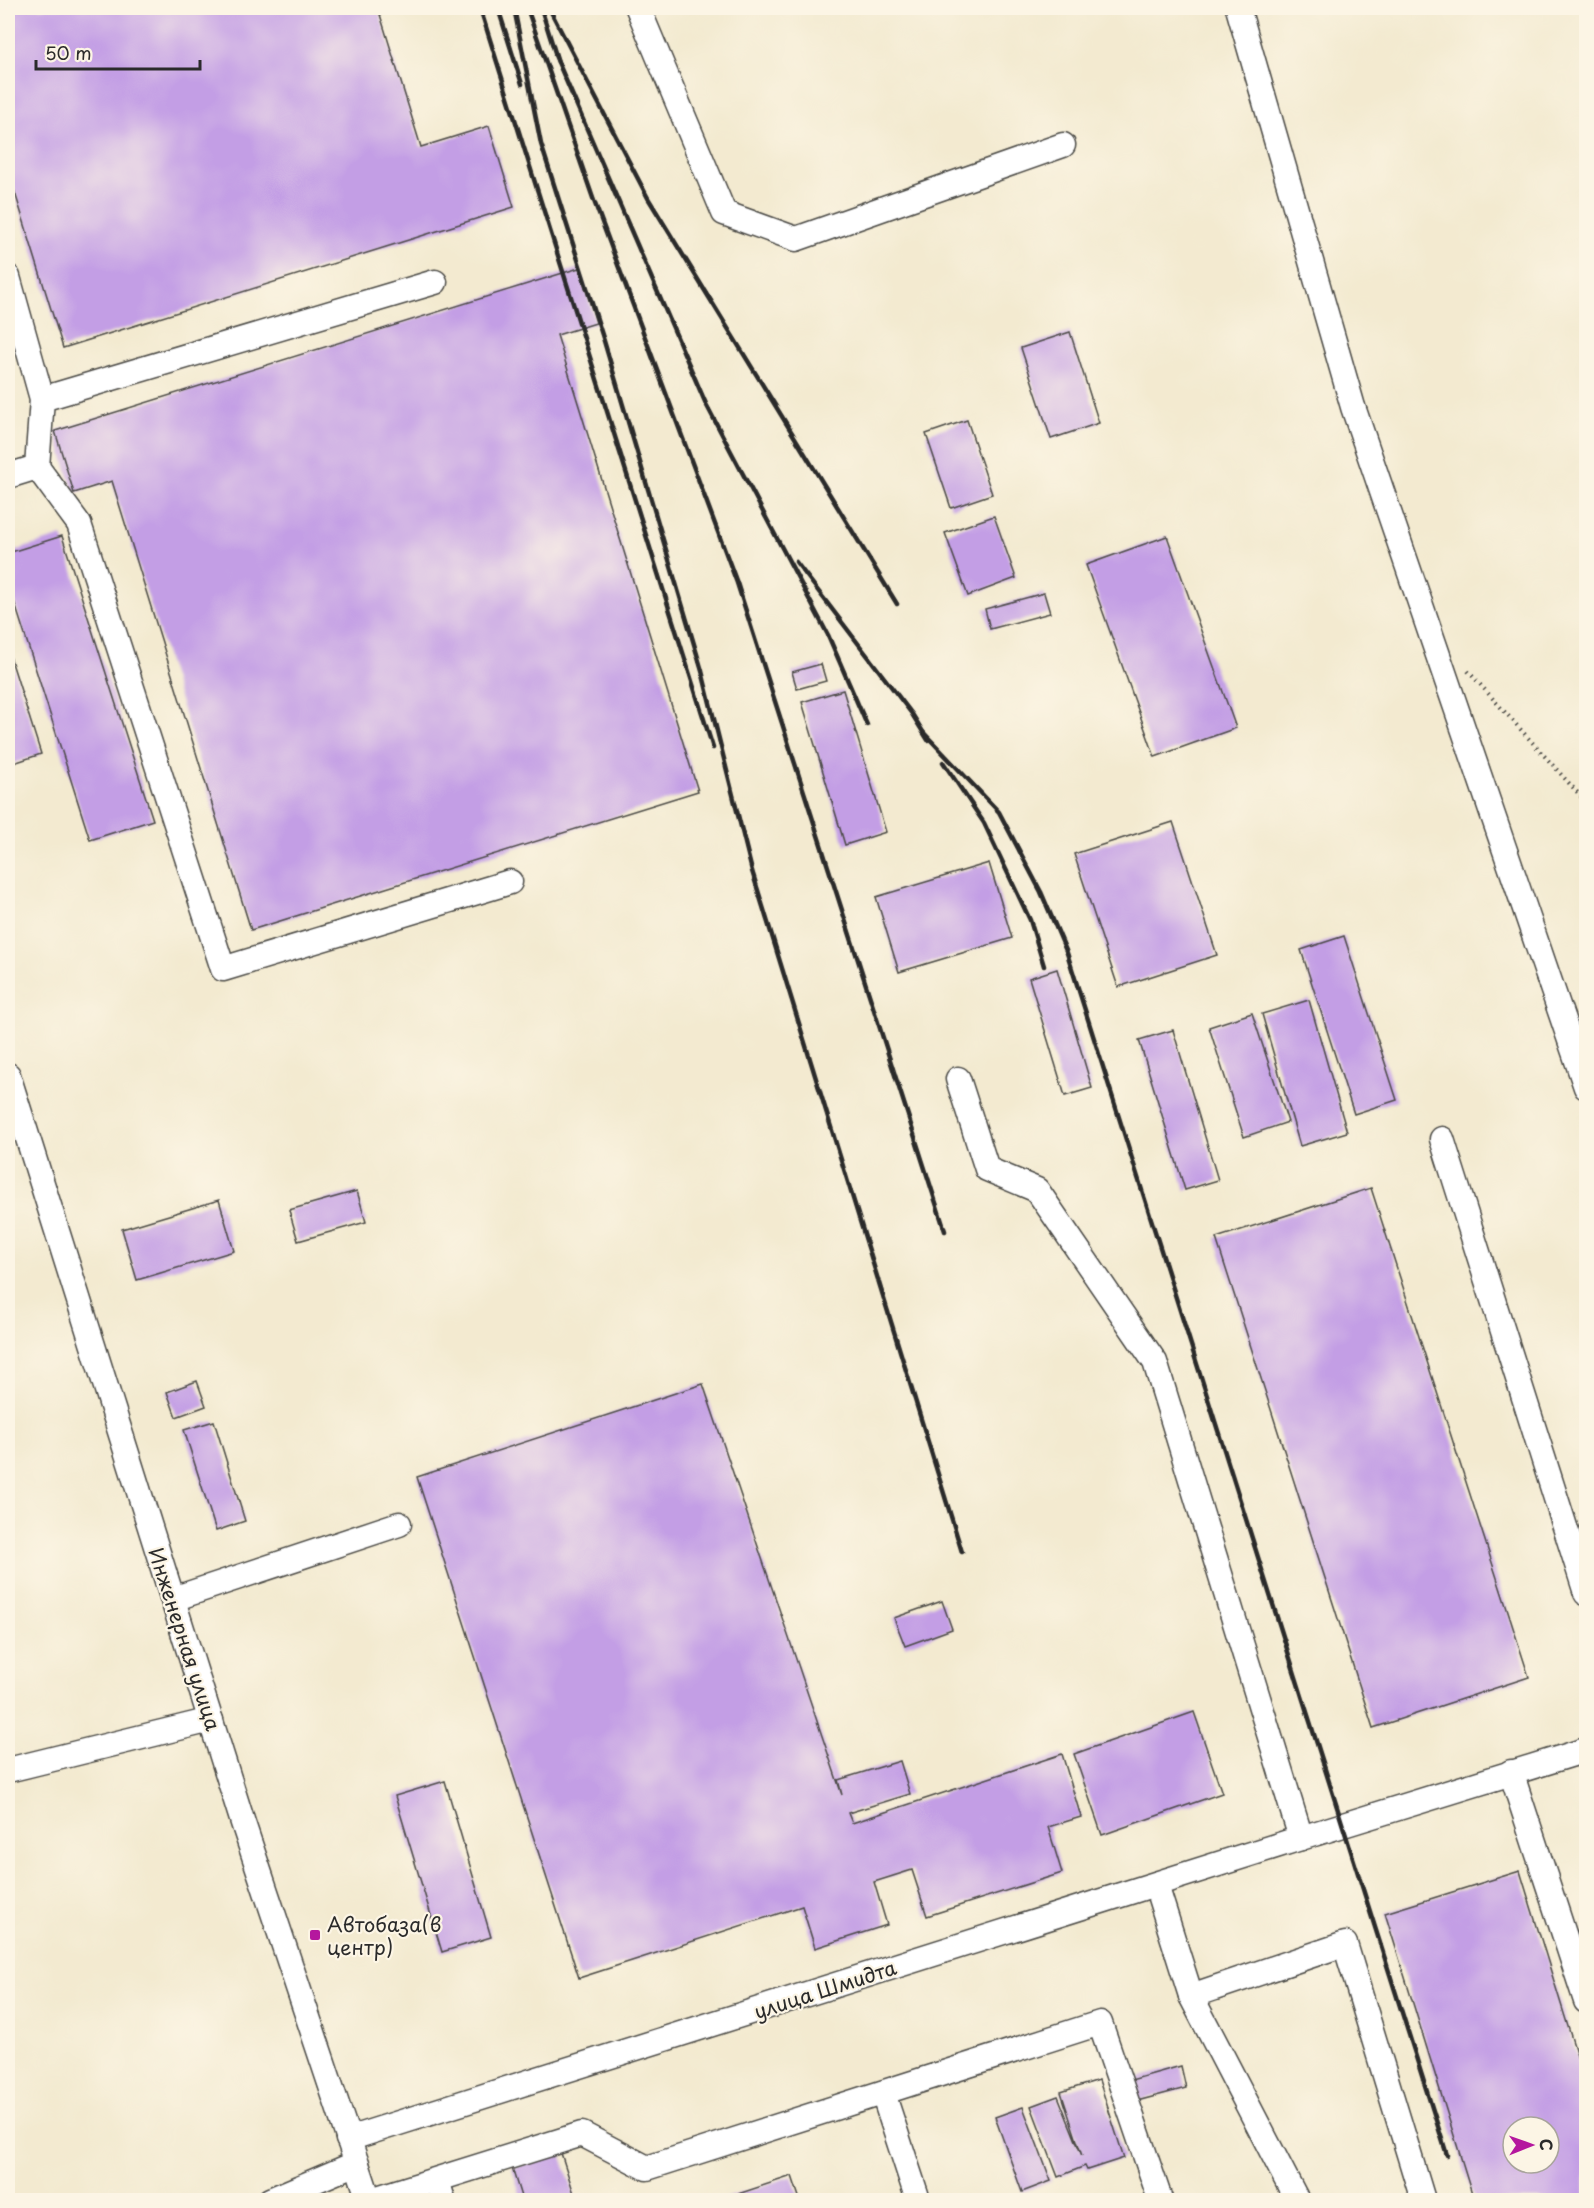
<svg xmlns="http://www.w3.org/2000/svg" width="1594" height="2208" viewBox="0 0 1594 2208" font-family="'Playpen Sans',sans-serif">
	<rect width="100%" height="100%" fill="#fcf5e5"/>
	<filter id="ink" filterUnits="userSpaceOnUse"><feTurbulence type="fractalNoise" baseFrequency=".0167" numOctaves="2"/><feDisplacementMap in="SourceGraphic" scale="12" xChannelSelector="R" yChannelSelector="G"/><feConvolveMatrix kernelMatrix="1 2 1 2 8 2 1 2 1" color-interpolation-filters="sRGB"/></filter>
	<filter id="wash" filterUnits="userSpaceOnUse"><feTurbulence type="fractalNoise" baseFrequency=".008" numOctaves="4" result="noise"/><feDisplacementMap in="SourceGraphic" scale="24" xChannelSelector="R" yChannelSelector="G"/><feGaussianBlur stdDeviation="1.35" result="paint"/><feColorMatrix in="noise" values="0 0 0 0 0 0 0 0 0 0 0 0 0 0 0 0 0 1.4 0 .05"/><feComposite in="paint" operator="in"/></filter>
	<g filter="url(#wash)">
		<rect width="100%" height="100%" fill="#f3ead0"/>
		<g id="blocks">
			<g fill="#c39ee5" fill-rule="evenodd">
				<path d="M8,8H378L421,147L489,126L514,207L63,348L8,170Z"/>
				<path d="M579,268L596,323L557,335L698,791L251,930L112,481L74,493L55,431Z"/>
				<path d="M1070,332L1099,423L1051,439L1021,348Z"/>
				<path d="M967,420L992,494L951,508L926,434Z"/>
				<path d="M994,516L1016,578L968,596L945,533Z"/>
				<path d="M62,536L153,820L90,840L8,582V553Z"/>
				<path d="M1167,536L1236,728L1155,757L1086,565Z"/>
				<path d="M1044,593L1050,613L990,629L985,609Z"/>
				<path d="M8,650L41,754L8,765Z"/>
				<path d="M821,664L826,681L797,689L792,672Z"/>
				<path d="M843,690L886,832L845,845L802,702Z"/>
				<path d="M1173,822L1217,955L1118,987L1074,854Z"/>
				<path d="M989,863L1012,938L899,972L876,897Z"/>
				<path d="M1344,936L1397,1100L1354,1114L1301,950Z"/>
				<path d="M1057,969L1092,1088L1065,1096L1029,978Z"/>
				<path d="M1309,1000L1347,1132L1300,1146L1262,1014Z"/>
				<path d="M1252,1013L1288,1122L1244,1137L1209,1027Z"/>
				<path d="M1173,1030L1218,1180L1185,1190L1139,1040Z"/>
				<path d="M1371,1188L1529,1677L1373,1728L1216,1238Z"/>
				<path d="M357,1191L366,1222L298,1241L289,1210Z"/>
				<path d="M219,1200L234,1251L137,1280L122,1229Z"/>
				<path d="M197,1381L206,1406L176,1417L167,1392Z"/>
				<path d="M703,1384L842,1795L838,1780L900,1761L910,1794L848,1813L852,1823L1062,1754L1081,1817L1048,1827L1062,1873L927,1916L912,1870L874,1882L887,1925L815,1948L802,1906L579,1978L417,1477Z"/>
				<path d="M214,1421L245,1521L216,1531L184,1430Z"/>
				<path d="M942,1601L952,1629L905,1646L894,1618Z"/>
				<path d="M1194,1712L1222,1793L1102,1835L1074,1754Z"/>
				<path d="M445,1781L491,1937L442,1952L395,1796Z"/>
				<path d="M1520,1871L1586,2085V2200H1474L1385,1913ZM1513,2127H1549V2163H1513Z"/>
				<path d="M1181,2066L1186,2088L1137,2101L1131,2080Z"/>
				<path d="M1099,2080L1124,2158L1087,2170L1085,2166L1058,2177L1031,2106L1058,2096L1082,2156L1061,2092Z"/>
				<path d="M1023,2107L1051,2181L1022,2192L995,2117Z"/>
				<path d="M561,2153L576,2200H522L512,2168Z"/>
				<path d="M792,2176L800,2200H720Z"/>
			</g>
		</g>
	</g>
	<g filter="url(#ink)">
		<use href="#blocks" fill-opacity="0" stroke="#494844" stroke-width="1.5"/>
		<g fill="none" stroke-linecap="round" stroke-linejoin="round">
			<defs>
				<g id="minor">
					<path d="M638,8L724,213L796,239L1063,145"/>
					<path d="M1238,8L1353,407L1586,1087"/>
					<path d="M8,277L42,399"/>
					<path d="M37,467L79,524L223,969L510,882"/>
					<path d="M8,476L37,467L42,399L435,282"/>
					<path d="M8,1075L243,1823L369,2200"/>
					<path d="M958,1079L987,1169L1037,1190L1155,1362L1301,1838"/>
					<path d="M1442,1139L1586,1593"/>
					<path d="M173,1599L399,1524"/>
					<path d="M8,1770L211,1720"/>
					<path d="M1511,1772L1586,2001"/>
					<path d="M1156,1885L1191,1996L1297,2200"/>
					<path d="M1191,1996L1345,1944L1423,2200"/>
					<path d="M883,2093L918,2200"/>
					<path d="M348,2139L1301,1838L1586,1750"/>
					<path d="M437,2180L443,2200"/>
					<path d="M270,2200L357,2163"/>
					<path d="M371,2200L582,2134L647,2168L1100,2023L1160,2199L1156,2200"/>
				</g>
			</defs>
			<use href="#minor" stroke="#494844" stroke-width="27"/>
			<path stroke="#494844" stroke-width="4" stroke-dasharray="1.5 4.5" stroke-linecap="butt" d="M1468,671L1586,802"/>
			<use href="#minor" stroke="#fff" stroke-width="24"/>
			<g stroke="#2b2b2b" stroke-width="4.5">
				<path d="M480,8L713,748"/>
				<path d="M498,8L522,84"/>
				<path d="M514,8L541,144L604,341L702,671L752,871L962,1552"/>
				<path d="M527,8L594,201L737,583L945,1231"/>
				<path d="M541,8L558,62"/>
				<path d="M549,8L648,198L897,604"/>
				<path d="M555,55L706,404L828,635L867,725"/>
				<path d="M796,562L912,714L928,740"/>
				<path d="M923,732L999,812L1041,892L1067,953L1447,2155"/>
				<path d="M943,762L984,823L1030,920L1044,966"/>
			</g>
		</g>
	</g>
	<rect fill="#b5179e" stroke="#fcf5e5" stroke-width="2" x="309" y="1929" width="12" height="12" rx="3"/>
	<g text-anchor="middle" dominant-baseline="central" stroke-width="4.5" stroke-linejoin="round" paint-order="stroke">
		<g font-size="20" fill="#2b2b2b" stroke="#fcf5e5">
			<text transform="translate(185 1639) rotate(72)">Инженерная улица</text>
			<text transform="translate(825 1989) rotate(-18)">улица Шмидта</text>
		</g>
		<g font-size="20" fill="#2b2b2b" stroke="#fcf5e5" text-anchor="start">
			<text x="327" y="1924">Автобаза(в<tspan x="327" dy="23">центр)</tspan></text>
		</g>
	</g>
	<rect width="1594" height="2208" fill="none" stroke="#fcf5e5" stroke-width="30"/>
	<g transform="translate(1531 2145) rotate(89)"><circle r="28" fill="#fcf5e5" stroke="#a8a49b" stroke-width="1.5"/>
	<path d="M0-4.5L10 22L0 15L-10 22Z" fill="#b5179e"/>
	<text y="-9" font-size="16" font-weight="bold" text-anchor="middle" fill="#2b2b2b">С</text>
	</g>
	<path d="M36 60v9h164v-9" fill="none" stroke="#2b2b2b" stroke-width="3"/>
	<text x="45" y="60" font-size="18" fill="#2b2b2b" stroke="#fcf5e5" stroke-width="4.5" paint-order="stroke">50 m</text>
</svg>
